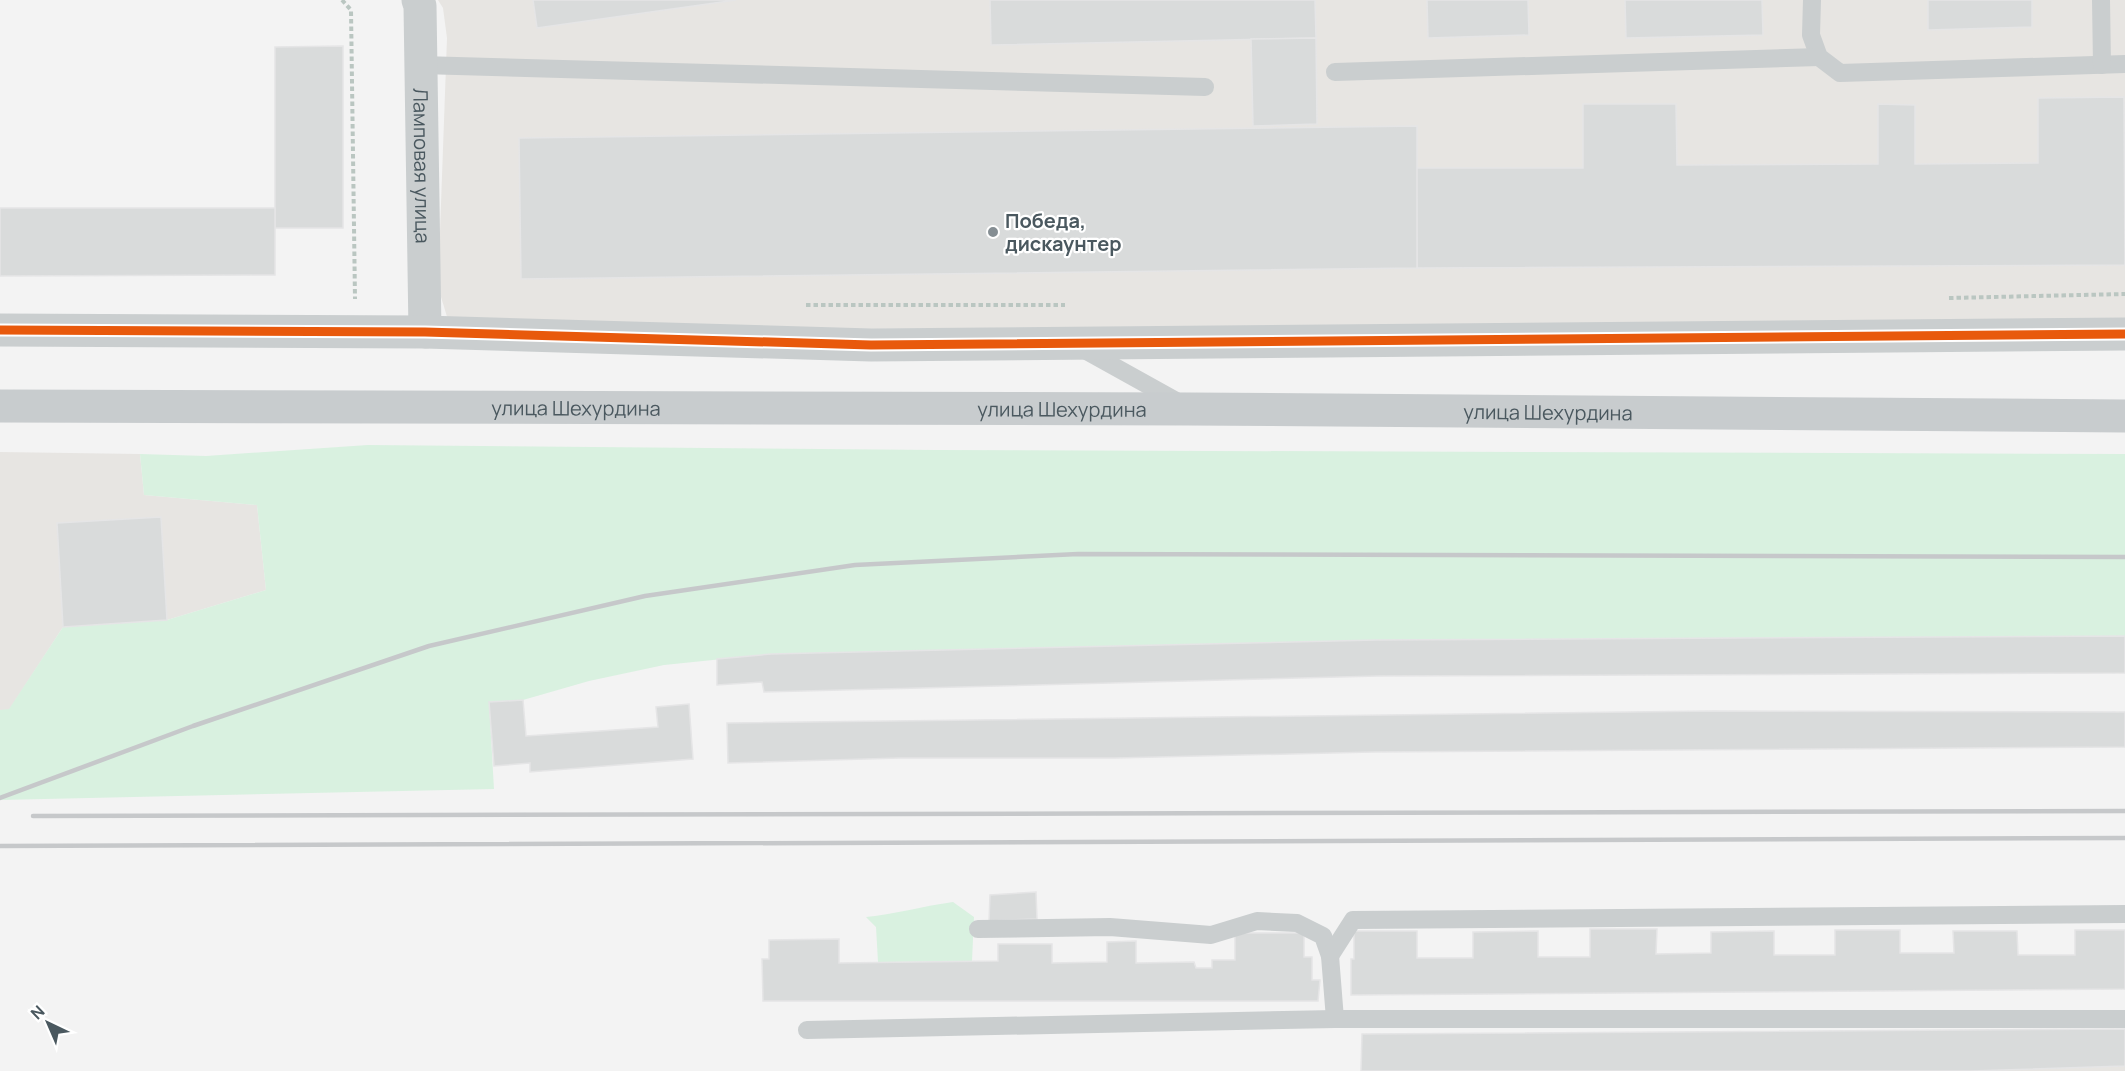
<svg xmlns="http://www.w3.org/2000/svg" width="2125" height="1071" viewBox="0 0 2125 1071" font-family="Manrope,sans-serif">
	<rect width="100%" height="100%" fill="#f3f3f3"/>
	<g fill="#e7e5e2">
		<path d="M438,0H2125V319L474,332L448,320L438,287L447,38L443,8Z"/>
		<path d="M0,452L140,454L144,495L257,505L266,590L167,620L63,627L9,710H0Z"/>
		<path d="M2125,1066V1071H1971Z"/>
	</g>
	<g fill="#d9f1e0">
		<path d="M368,445L936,450L2125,454V636L1376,640L771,654L664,665L589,681L523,700L489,702L494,789L0,800V710L9,709L63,627L167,620L266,590L257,505L144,495L140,454L206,456Z"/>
		<path d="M953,902L974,917L972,961L878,962L876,927L866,917C895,914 924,906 953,902Z"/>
	</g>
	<g fill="#d9dbdb" stroke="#e5e5e6" stroke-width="1.5">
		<path d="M533,0H736L537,28Z"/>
		<path d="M990,0H1315L1316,38L991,45Z"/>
		<path d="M1427,0H1528L1529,35L1428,38Z"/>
		<path d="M1625,0H1762L1763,35L1626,38Z"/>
		<path d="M1928,0H2032V27L1928,30Z"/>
		<path d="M1316,38L1317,124L1253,126L1251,39Z"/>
		<path d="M343,46V228H275V47Z"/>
		<path d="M2124,97L2125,265L1417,268L1416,168H1583V104H1676L1677,165L1878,164V104L1915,105V164L2038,163V98Z"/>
		<path d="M1417,126V268L521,279L519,138Z"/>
		<path d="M0,208H275V275L0,276Z"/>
		<path d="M161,517L167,620L63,627L57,523Z"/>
		<path d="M2125,636V673L1378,676L764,692L762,682L717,685V659L771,654L1376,640Z"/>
		<path d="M523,700L526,736L658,727L656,707L689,704L693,759L530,772V763L494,766L489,702Z"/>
		<path d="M1713,711L2125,712V747L1373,752L1115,758H900L728,763L727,723Z"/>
		<path d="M1036,892L1037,919L989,921L990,895Z"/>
		<path d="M1590,929H1657L1656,954L1711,953V932L1774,931V955H1835V930H1900V953H1954L1953,931H2017L2018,955H2075V930H2125V989L1351,995V959H1354V931H1417V958H1473V932L1538,931V957H1590Z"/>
		<path d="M1235,933H1304V957H1312V980H1320L1318,1001H763L762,959H769V940L839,939V963L998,961V944H1052V963L1107,962V942L1136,941V963L1194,962L1196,968H1212V960H1235Z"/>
		<path d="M2125,1029V1066L1971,1071H1361L1362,1034Z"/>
	</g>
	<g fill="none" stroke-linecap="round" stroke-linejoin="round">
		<g stroke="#bac6c1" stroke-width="4" stroke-dasharray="4.5 3" stroke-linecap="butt">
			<path d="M342,0L351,10L355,299"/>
			<path d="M1949,298L2125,294"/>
			<path d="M806,305H1065"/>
		</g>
		<g stroke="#cacecf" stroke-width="18">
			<path d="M1812,0L1811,35L1819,57L1840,73L2125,64"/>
			<path d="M2101,0L2102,65"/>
			<path d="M421,65L1205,87"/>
			<path d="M1335,72L1819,57"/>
			<path d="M1081,348L1180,403"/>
			<path d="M978,929L1110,927L1211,935L1257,921L1297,923L1323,936L1330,956L1335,1019"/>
			<path d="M1330,956L1353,920L2125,914"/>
			<path d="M807,1030L1335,1019H2125"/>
		</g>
		<g stroke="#cacecf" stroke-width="33">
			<path id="s1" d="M418,0L420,6L425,332"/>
			<path d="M0,330L425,332L871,345L2125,334"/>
		</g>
		<path stroke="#c8ccce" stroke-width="33" id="s2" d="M0,406L1190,409L2125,416"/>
		<g stroke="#c6c8ca" stroke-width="4.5">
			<path d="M0,798L193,726L429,646L645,596L855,565L1078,554L2125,557"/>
			<path d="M33,816L2125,811"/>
			<path d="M0,846L2125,838"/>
		</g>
		<defs>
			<path id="cycleway" d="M0,330L425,332L871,345L2125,334"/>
		</defs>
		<use href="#cycleway" stroke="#fff" stroke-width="13"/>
		<use href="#cycleway" stroke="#e8590c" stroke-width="9"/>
	</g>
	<circle fill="#858e93" stroke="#fff" stroke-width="2" cx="993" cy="232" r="6"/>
	<g text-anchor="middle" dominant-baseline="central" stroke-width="4.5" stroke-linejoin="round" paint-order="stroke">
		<g font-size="20" fill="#4a585f" stroke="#fff">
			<text stroke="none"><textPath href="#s1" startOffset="166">Ламповая улица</textPath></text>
			<text stroke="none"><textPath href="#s2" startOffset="576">улица Шехурдина</textPath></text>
			<text stroke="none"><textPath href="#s2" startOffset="1062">улица Шехурдина</textPath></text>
			<text stroke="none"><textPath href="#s2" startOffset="1548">улица Шехурдина</textPath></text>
		</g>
		<g font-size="20" font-weight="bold" fill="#4a585f" stroke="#fff" text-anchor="start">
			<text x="1005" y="220">Победа,<tspan x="1005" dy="23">дискаунтер</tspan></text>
		</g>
	</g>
	<g transform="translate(48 1023) rotate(316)" stroke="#ffffff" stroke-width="4.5" paint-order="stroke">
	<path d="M0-4.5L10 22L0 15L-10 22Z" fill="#4a585f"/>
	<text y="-9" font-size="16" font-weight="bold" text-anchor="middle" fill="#4a585f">N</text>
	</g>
</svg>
